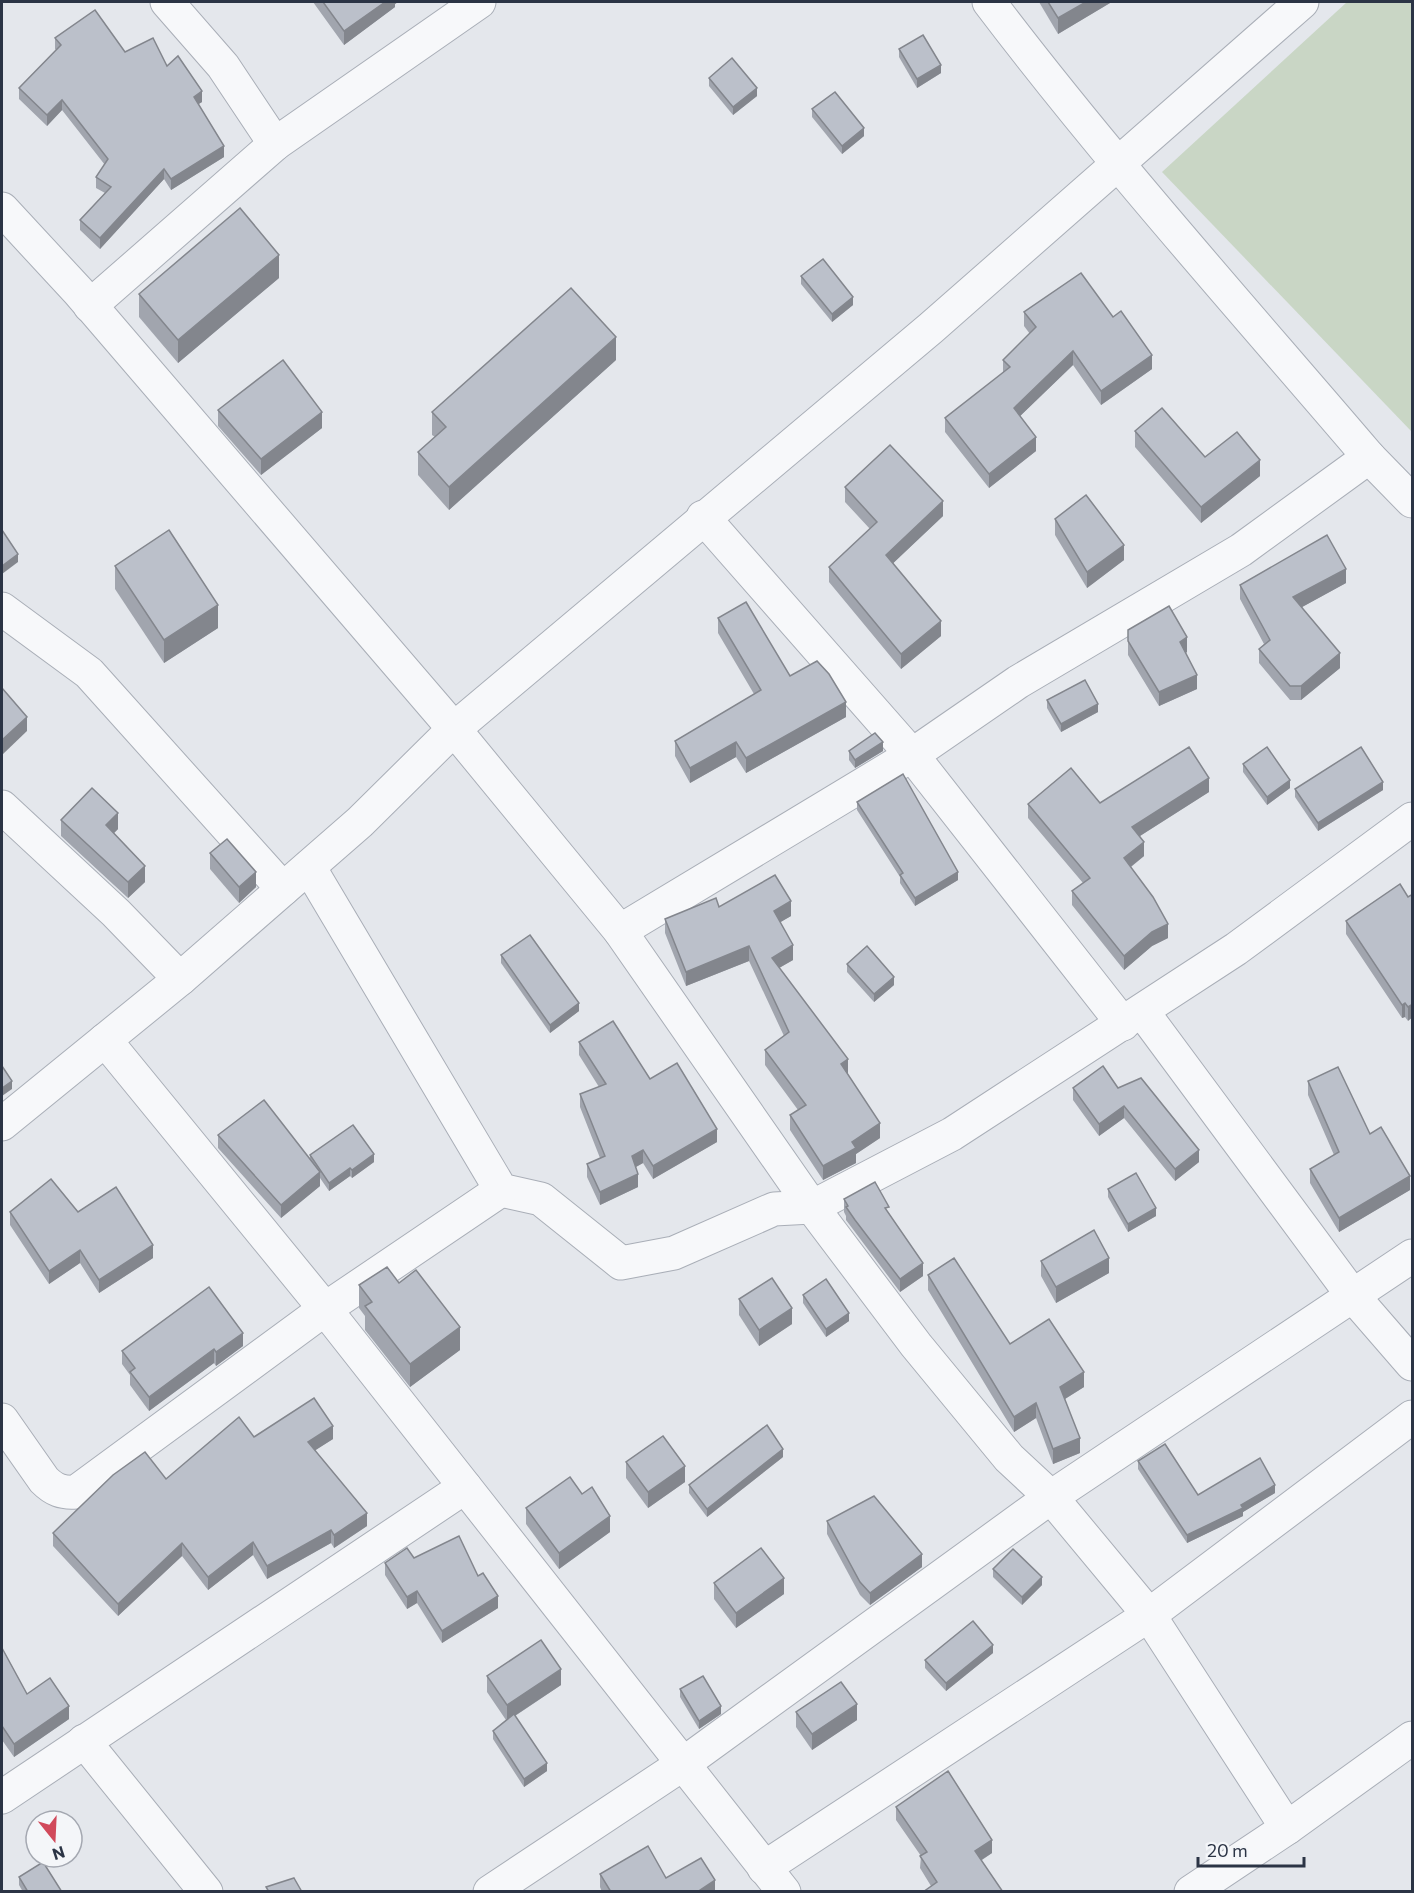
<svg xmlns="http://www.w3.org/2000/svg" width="1414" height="1893" viewBox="0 0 1414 1893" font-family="Commissioner,sans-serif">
	<rect width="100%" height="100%" fill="#e4e7ec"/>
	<path fill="#c9d6c5" d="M1347,2H1412V432L1162,172Z"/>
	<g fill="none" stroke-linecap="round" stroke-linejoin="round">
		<defs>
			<g id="minor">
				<path d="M167,2L223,66L275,144"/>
				<path d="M989,2C1108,159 1241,307 1369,457L1412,501"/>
				<path d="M2,209L78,291L454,729L620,931L812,1207L916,1345L1009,1458L1051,1497L1149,1615L1287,1828"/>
				<path d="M90,306L275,144L479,2"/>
				<path d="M703,517L912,755L1123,1024"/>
				<path d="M2,609L89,673L283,889"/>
				<path d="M2,807L116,913L180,979"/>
				<path d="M309,867L501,1190L541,1199L621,1263L674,1253L774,1209L812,1207L952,1134L1236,949L1412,819"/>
				<path d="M620,931L912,755L1018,682L1241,550L1369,457"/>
				<path d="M1142,1011L1353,1296L1412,1364"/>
				<path d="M105,1040L325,1309L784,1892"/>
				<path d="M2,1124L180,979L360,822L454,729L931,328L1302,2"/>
				<path d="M2,1420L44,1480C54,1490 62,1493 76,1492L325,1309L501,1190"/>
				<path d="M84,1741L206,1892"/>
				<path d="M2,1797L465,1487"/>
				<path d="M764,1868L1149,1615L1412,1417"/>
				<path d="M490,1892L683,1764L1051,1497L1412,1256"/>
				<path d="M1191,1892L1287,1828L1412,1738"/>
			</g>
		</defs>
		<use href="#minor" stroke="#a9aeb7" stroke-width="35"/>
		<use href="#minor" stroke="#f7f8fa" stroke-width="33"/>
	</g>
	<g fill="#a1a5ae">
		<path d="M313,2H398L395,4V7L344,45Z"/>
		<path d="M1039,2H1110V3L1058,34Z"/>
		<path d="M55,38L125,52L167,66L202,102L198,104L224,157L171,190L164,179L100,249L80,230V220L105,193L96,188V177L105,165L62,110L47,126L19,99V88L56,50L55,49Z"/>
		<path d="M899,49L941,73L917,88L899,57Z"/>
		<path d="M709,78L757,96L733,115L709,86Z"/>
		<path d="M812,109L864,136L842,154L812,117Z"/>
		<path d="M801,276L853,305L832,322L801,284Z"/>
		<path d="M279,278L178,363L139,317V294Z"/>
		<path d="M1024,312L1113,317L1152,369L1101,405L1073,365L1020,416L1036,451L989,488L945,432V418L1003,373V360L1030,334L1024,326Z"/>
		<path d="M616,360L449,510L418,475V452L435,437L432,435V412Z"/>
		<path d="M218,410L322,428L261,475L218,426Z"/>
		<path d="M1135,431L1205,457L1260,476L1201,523L1135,447Z"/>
		<path d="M845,487L943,516L893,563L941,636L901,669L829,582V567L870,529L845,502Z"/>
		<path d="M1055,519L1124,560L1087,588L1055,535Z"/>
		<path d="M115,566L218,628L164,663L115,589Z"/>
		<path d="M1346,583L1302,607L1340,668L1301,700H1290L1259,663V649L1264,644L1240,599V585Z"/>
		<path d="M718,618L790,676L846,717L746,773L736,757L690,783L675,756V741L754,694L718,633Z"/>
		<path d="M1128,630L1187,652L1186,653L1197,689L1159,706L1128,655Z"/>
		<path d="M1047,700L1098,712L1061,732L1047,708Z"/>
		<path d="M849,751H883L855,768L849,760Z"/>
		<path d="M1243,764L1290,788L1267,805L1243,772Z"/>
		<path d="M1295,789L1383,790L1318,831L1295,797Z"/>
		<path d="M1209,792L1140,836L1144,856L1131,867L1168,938L1152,946L1124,970L1072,905V891L1083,883L1028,818V804L1100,803Z"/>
		<path d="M857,802L958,880L915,906L900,883V877L857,810Z"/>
		<path d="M61,820L118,829L114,833L145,882L128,898L61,836Z"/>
		<path d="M210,853L256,887L239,903L210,869Z"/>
		<path d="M1408,897V1021L1405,1017L1402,1018L1346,934V921Z"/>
		<path d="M719,907L791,916L780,922L793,960L779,968L848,1073L847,1074L880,1138L856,1154V1163L823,1180L790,1130V1115L798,1110L765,1065V1050L784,1036L749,961L686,986L665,933V919Z"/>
		<path d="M501,955L579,1011L550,1033L501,963Z"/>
		<path d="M847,964L894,985L874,1002L847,972Z"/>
		<path d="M579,1042L650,1079L717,1142L653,1179L643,1163L636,1167L638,1187L600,1205L587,1177V1164L600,1158L580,1107V1094L599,1087L579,1055Z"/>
		<path d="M1308,1081L1370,1134L1410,1190L1339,1232L1310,1183V1169L1334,1155L1308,1095Z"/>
		<path d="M1073,1088H1118L1199,1162L1175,1181L1124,1118L1099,1136L1073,1100Z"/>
		<path d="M218,1135L310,1159V1155L374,1162L352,1178L350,1176L329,1191L320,1178V1186L281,1218L218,1148Z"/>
		<path d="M1108,1189L1156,1216L1128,1232L1108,1197Z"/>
		<path d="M844,1199L889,1213L923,1276L900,1292L846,1220V1216L844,1212Z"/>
		<path d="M10,1212H78L153,1258L99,1293L80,1263L49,1284L10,1225Z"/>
		<path d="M1041,1261L1109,1273L1056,1303L1041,1276Z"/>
		<path d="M928,1275L1010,1344L1084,1387L1065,1399L1080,1453L1053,1464L1036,1418L1014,1432L928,1290Z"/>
		<path d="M399,1283L460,1350L410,1387L365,1330V1316L359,1308V1285Z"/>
		<path d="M803,1295L849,1321L826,1337L803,1303Z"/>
		<path d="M739,1299L792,1324L759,1346L739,1315Z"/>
		<path d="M243,1346L216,1366L214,1363L149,1411L130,1385V1375L122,1364V1351Z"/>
		<path d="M254,1437L333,1439L315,1450L367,1526L334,1548L331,1543L267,1579L253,1555L208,1590L182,1556L118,1616L53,1546V1533Z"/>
		<path d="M783,1457L707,1517L689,1493V1485Z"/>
		<path d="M1138,1461L1198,1495L1275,1493L1243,1512V1516L1187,1543L1138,1469Z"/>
		<path d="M626,1462L685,1482L648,1508L626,1478Z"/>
		<path d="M582,1494L610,1532L559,1569L526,1524V1508Z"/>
		<path d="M827,1521L922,1567L870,1605L860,1595L827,1534Z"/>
		<path d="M414,1558L478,1576L498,1608L442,1643L417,1603L407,1609L385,1575V1563Z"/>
		<path d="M993,1569L1042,1585L1022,1605L993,1577Z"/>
		<path d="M714,1583L784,1594L736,1628L714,1599Z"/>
		<path d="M2,1648L27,1694L69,1719L14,1757L2,1740Z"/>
		<path d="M993,1653L946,1691L925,1668V1660Z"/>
		<path d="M487,1676L561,1685L515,1716L547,1771L524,1787L493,1739V1731L506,1720L487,1692Z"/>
		<path d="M680,1689L721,1714L699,1729L680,1697Z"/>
		<path d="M796,1712L857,1720L812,1750L796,1727Z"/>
		<path d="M896,1807L992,1853L982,1860L931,1886L920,1868L921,1856L896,1820Z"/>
		<path d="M600,1874L666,1878L715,1892H602L600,1887Z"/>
		<path d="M19,1877L62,1892H23L19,1885Z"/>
	</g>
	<g fill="#83868d">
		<path d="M385,2H398L395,4V7L344,45V31Z"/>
		<path d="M1086,2H1110V3L1058,34V18Z"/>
		<path d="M941,65V73L917,88V79Z"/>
		<path d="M757,88V96L733,115V107Z"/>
		<path d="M202,91V102L194,107V97Z"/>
		<path d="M62,100V110L47,126V115Z"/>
		<path d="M864,128V136L842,154V146Z"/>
		<path d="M224,146V157L171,190V179Z"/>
		<path d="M164,169V179L100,249V238Z"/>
		<path d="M279,255V278L178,363V340Z"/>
		<path d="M853,297V305L832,322V314Z"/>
		<path d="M616,337V360L449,510V487Z"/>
		<path d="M1073,351V365L1014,422V408Z"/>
		<path d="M1152,355V369L1101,405V391Z"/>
		<path d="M322,412V428L261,475V459Z"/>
		<path d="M1036,437V451L989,488V474Z"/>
		<path d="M1260,460V476L1201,523V507Z"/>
		<path d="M943,501V516L886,570V555Z"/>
		<path d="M1124,545V560L1087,588V572Z"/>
		<path d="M18,554V562L2,574V566Z"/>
		<path d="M1346,569V583L1293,612V597Z"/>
		<path d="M218,605V628L164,663V640Z"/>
		<path d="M941,621V636L901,669V654Z"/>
		<path d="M1187,637V652L1180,656V642Z"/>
		<path d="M1340,653V668L1301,700V686Z"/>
		<path d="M1197,675V689L1159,706V692Z"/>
		<path d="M846,702V717L746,773V758Z"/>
		<path d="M1098,704V712L1061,732V724Z"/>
		<path d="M27,717V731L2,755V740Z"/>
		<path d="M736,742V757L690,783V768Z"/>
		<path d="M883,742V751L855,768V760Z"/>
		<path d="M1209,778V792L1132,841V827Z"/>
		<path d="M1290,780V788L1267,805V797Z"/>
		<path d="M1383,782V790L1318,831V823Z"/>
		<path d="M118,813V829L106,841V825Z"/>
		<path d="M1144,842V856L1124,872V858Z"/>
		<path d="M145,866V882L128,898V882Z"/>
		<path d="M256,872V887L239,903V887Z"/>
		<path d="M958,872V880L915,906V898Z"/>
		<path d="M791,901V916L774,926V911Z"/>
		<path d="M3,918V930L2,931V919Z"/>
		<path d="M1168,924V938L1152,946L1124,970V956L1152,932Z"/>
		<path d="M793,945V960L772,972V958Z"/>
		<path d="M749,946V961L686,986V972Z"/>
		<path d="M894,977V985L874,1002V994Z"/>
		<path d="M579,1003V1011L550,1033V1025Z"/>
		<path d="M1405,1003V1017L1402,1018V1005Z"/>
		<path d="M1413,1004V1017L1408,1021V1007Z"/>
		<path d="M848,1059V1073L841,1079V1064Z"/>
		<path d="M12,1081V1089L2,1096V1088Z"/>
		<path d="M1124,1106V1118L1099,1136V1124Z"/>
		<path d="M880,1123V1138L856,1154V1163L823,1180V1166L852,1142Z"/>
		<path d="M717,1129V1142L653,1179V1166Z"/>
		<path d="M643,1150V1163L632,1169V1156Z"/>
		<path d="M1199,1150V1162L1175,1181V1169Z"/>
		<path d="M374,1154V1162L352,1178V1170Z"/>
		<path d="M350,1168V1176L329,1191V1183Z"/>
		<path d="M320,1172V1186L281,1218V1205Z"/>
		<path d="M638,1174V1187L600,1205V1192Z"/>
		<path d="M1410,1176V1190L1339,1232V1218Z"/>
		<path d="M1156,1208V1216L1128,1232V1224Z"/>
		<path d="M153,1245V1258L99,1293V1280Z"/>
		<path d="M80,1250V1263L49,1284V1271Z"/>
		<path d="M1109,1258V1273L1056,1303V1287Z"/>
		<path d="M923,1263V1276L900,1292V1279Z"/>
		<path d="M792,1308V1324L759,1346V1330Z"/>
		<path d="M849,1313V1321L826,1337V1329Z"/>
		<path d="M460,1327V1350L410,1387V1364Z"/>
		<path d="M243,1333V1346L216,1366V1352Z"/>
		<path d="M214,1349V1363L149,1411V1397Z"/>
		<path d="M1084,1372V1387L1060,1402V1387Z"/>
		<path d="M1036,1403V1418L1014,1432V1417Z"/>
		<path d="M333,1426V1439L308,1455V1442Z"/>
		<path d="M1080,1438V1453L1053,1464V1449Z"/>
		<path d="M783,1449V1457L707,1517V1509Z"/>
		<path d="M685,1466V1482L648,1508V1492Z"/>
		<path d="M1275,1485V1493L1243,1512V1516L1187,1543V1535Z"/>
		<path d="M367,1513V1526L334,1548V1535Z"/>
		<path d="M610,1516V1532L559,1569V1553Z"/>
		<path d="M331,1530V1543L267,1579V1566Z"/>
		<path d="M253,1542V1555L208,1590V1577Z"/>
		<path d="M182,1543V1556L118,1616V1604Z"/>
		<path d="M922,1554V1567L870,1605V1593Z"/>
		<path d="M1042,1577V1585L1022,1605V1597Z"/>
		<path d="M784,1578V1594L736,1628V1613Z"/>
		<path d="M417,1591V1603L407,1609V1597Z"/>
		<path d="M498,1596V1608L442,1643V1631Z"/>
		<path d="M993,1645V1653L946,1691V1683Z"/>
		<path d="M561,1669V1685L507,1721V1705Z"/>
		<path d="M857,1704V1720L812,1750V1734Z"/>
		<path d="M69,1706V1719L14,1757V1744Z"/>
		<path d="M721,1706V1714L699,1729V1721Z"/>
		<path d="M547,1763V1771L524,1787V1779Z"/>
		<path d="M992,1840V1853L975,1864V1851Z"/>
		<path d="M715,1880V1892H697Z"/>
	</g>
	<g fill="#bbc0ca" stroke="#83868d" stroke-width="1.5">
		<path d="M323,2H385L344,31Z"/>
		<path d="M1048,2H1086L1058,18Z"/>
		<path d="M95,10L125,52L153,38L167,66L178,56L202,91L194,97L224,146L171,179L164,169L100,238L80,220L111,187L96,177L108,159L62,100L47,115L19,88L61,45L55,38Z"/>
		<path d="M923,35L941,65L917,79L899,49Z"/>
		<path d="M732,58L757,88L733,107L709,78Z"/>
		<path d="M835,92L864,128L842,146L812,109Z"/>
		<path d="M240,208L279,255L178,340L139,294Z"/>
		<path d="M823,259L853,297L832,314L801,276Z"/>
		<path d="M1081,273L1113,317L1121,311L1152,355L1101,391L1073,351L1014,408L1036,437L989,474L945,418L1010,367L1003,360L1036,327L1024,312Z"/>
		<path d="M571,288L616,337L449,487L418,452L446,427L432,412Z"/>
		<path d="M283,360L322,412L261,459L218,410Z"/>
		<path d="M1162,408L1205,457L1237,432L1260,460L1201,507L1135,431Z"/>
		<path d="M890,445L943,501L886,555L941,621L901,654L829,567L877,522L845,487Z"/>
		<path d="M1086,495L1124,545L1087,572L1055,519Z"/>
		<path d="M2,530L18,554L2,566Z"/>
		<path d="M169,530L218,605L164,640L115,566Z"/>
		<path d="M1327,535L1346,569L1293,597L1340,653L1301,686H1290L1259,649L1270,640L1240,585Z"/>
		<path d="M746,602L790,676L817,661L829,674L846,702L746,758L736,742L690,768L675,741L761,690L718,618Z"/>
		<path d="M1169,606L1187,637L1180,642L1197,675L1159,692L1128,641V630Z"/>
		<path d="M1085,680L1098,704L1061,724L1047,700Z"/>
		<path d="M2,688L27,717L2,740Z"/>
		<path d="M875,733L883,742L855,760L849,751Z"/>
		<path d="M1189,747L1209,778L1132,827L1144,842L1124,858L1153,897L1168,924L1152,932L1124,956L1072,891L1090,878L1028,804L1071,768L1100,803Z"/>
		<path d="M1267,747L1290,780L1267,797L1243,764Z"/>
		<path d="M1361,747L1383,782L1318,823L1295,789Z"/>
		<path d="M903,774L958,872L915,898L900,875L903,873L857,802Z"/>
		<path d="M92,788L118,813L106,825L145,866L128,882L61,820Z"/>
		<path d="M227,839L256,872L239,887L210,853Z"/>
		<path d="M775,875L791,901L774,911L793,945L772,958L848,1059L841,1064L880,1123L852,1142L856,1148L823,1166L790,1115L806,1105L765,1050L789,1032L749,946L686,972L665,919L716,898L719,907Z"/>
		<path d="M1400,884L1408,897L1413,894V1004L1408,1007L1405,1003L1402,1005L1346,921Z"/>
		<path d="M530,935L579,1003L550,1025L501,955Z"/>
		<path d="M867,946L894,977L874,994L847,964Z"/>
		<path d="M613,1021L650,1079L677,1063L717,1129L653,1166L643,1150L632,1156L638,1174L600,1192L587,1164L605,1156L580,1094L606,1084L579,1042Z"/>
		<path d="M2,1066L12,1081L2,1088Z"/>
		<path d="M1103,1066L1118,1088L1141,1078L1199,1150L1175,1169L1124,1106L1099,1124L1073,1088Z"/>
		<path d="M1338,1067L1370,1134L1381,1127L1410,1176L1339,1218L1310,1169L1339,1152L1308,1081Z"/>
		<path d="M264,1100L320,1172L281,1205L218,1135Z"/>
		<path d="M353,1125L374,1154L352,1170L350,1168L329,1183L310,1155Z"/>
		<path d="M1136,1173L1156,1208L1128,1224L1108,1189Z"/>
		<path d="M51,1179L78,1212L116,1187L153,1245L99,1280L80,1250L49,1271L10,1212Z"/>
		<path d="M875,1182L889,1207L885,1208L923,1263L900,1279L855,1220L846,1207L848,1206L844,1199Z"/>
		<path d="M1094,1230L1109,1258L1056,1287L1041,1261Z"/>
		<path d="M954,1258L1010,1344L1049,1319L1084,1372L1060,1387L1080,1438L1053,1449L1036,1403L1014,1417L928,1275Z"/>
		<path d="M387,1267L399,1283L416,1270L460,1327L410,1364L365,1306L372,1302L359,1285Z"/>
		<path d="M772,1278L792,1308L759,1330L739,1299Z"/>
		<path d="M826,1279L849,1313L826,1329L803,1295Z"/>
		<path d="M209,1287L243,1333L216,1352L214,1349L149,1397L130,1372L135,1368L122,1351Z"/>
		<path d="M314,1398L333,1426L308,1442L367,1513L334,1535L331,1530L267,1566L253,1542L208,1577L182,1543L118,1604L53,1533L113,1475L145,1452L166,1479L239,1417L254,1437Z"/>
		<path d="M767,1425L783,1449L707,1509L689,1485Z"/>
		<path d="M663,1436L685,1466L648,1492L626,1462Z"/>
		<path d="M1165,1444L1198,1495L1260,1458L1275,1485L1241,1505L1243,1508L1187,1535L1138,1461Z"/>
		<path d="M570,1477L582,1494L592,1487L610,1516L559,1553L526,1508Z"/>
		<path d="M874,1496L922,1554L870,1593L860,1582L827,1521Z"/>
		<path d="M459,1536L478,1576L483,1573L498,1596L442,1631L417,1591L407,1597L385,1563L407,1548L414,1558Z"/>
		<path d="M761,1548L784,1578L736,1613L714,1583Z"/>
		<path d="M1013,1549L1042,1577L1022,1597L993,1569Z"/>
		<path d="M973,1621L993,1645L946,1683L925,1660Z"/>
		<path d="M541,1640L561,1669L507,1705L487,1676Z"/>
		<path d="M2,1648L27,1694L50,1678L69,1706L14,1744L2,1726Z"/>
		<path d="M703,1676L721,1706L699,1721L680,1689Z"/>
		<path d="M841,1682L857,1704L812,1734L796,1712Z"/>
		<path d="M514,1714L547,1763L524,1779L493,1731Z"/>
		<path d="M948,1771L992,1840L975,1851L1003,1892H923L937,1882L920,1856L927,1852L896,1807Z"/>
		<path d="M648,1846L666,1878L701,1858L715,1880L697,1892H611L600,1874Z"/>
		<path d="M43,1862L62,1892H28L19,1877Z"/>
		<path d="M294,1878L302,1892H269L266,1887Z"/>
	</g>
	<rect width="1414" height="1893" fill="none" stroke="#2b3445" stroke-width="6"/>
	<g transform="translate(54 1839) rotate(162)"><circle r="28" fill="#f4f6f9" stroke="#a4a8b1" stroke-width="1.5"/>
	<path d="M0-4.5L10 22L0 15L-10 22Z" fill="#d1495b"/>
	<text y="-9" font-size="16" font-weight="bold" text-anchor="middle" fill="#2b3445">N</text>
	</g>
	<path d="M1198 1857v9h106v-9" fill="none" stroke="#2b3445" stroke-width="3"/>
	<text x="1207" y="1857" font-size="18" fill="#2b3445" stroke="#f4f6f9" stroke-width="4.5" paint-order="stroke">20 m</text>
</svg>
